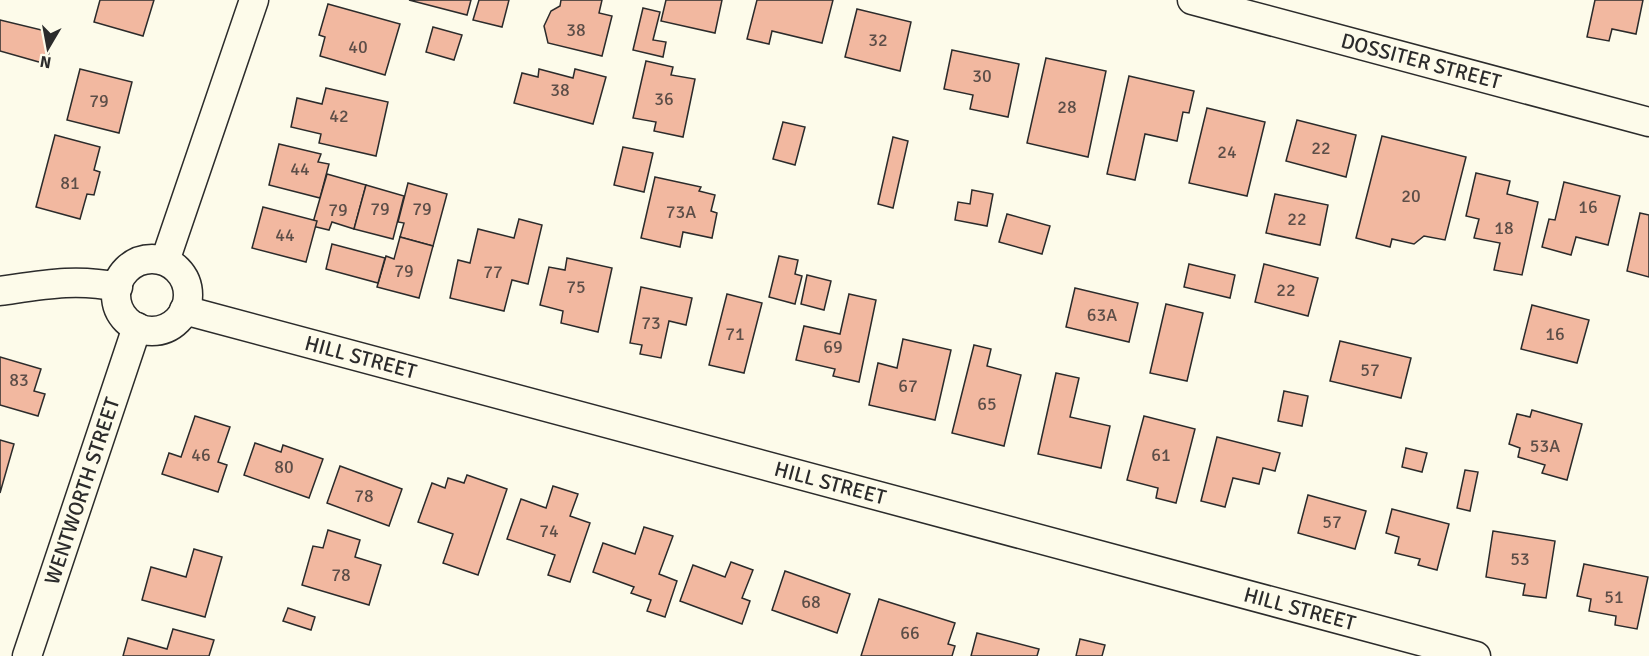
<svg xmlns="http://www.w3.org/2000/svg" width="1649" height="656" viewBox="0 0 1649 656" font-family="Signika,sans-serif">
	<rect width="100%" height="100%" fill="#fdfbea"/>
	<g fill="#f2b8a0" stroke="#2b2b2b" stroke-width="1.5">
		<path d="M100,0H154L143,36L94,22Z"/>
		<path d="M409,0H471L467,15Z"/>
		<path d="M479,0H509L502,27L473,20Z"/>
		<path d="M561,0H602L599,13L612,16L602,56L548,43L544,26L551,11L560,6Z"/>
		<path d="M666,0H722L715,33L661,21Z"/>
		<path d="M757,0H833L822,43L772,31L769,44L747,39Z"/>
		<path d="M1595,0H1643L1636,34L1612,29L1609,41L1587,37Z"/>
		<path d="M328,4L400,24L385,75L320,56L325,37L319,35Z"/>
		<path d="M643,8L660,12L653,40L666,42L663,57L633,50Z"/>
		<path d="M857,9L911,22L900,71L845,57Z"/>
		<path d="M0,20L54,33L46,64L0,51Z"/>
		<path d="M433,27L462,35L454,60L426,52Z"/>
		<path d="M952,50L1019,64L1008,117L970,109L973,95L944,89Z"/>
		<path d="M1046,58L1106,71L1088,157L1027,143Z"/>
		<path d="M646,61L673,67L671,75L695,79L683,137L654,131L656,122L633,118Z"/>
		<path d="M80,69L132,82L119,133L67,120Z"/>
		<path d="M539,69L573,78L575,69L606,77L593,124L514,103L522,73L538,77Z"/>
		<path d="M1129,76L1194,91L1189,113L1183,112L1177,141L1145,134L1135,180L1107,174Z"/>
		<path d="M326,88L388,102L376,156L319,143L321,134L291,127L297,98L322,104Z"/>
		<path d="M1207,108L1265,122L1247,196L1189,183Z"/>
		<path d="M1297,120L1356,135L1346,177L1286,161Z"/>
		<path d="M783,122L805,127L795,165L773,159Z"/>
		<path d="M55,135L100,147L94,170L100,172L94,195L87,194L80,219L36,207Z"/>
		<path d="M1382,136L1466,157L1445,240L1424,236L1414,244L1392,239L1390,247L1356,238Z"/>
		<path d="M893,137L908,141L893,208L878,204Z"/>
		<path d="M279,144L321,154L318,162L329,164L320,198L269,185Z"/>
		<path d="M623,147L653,153L644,192L614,185Z"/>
		<path d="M1476,173L1510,181L1507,194L1538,202L1522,275L1494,270L1500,243L1474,238L1479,219L1466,216Z"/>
		<path d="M327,174L366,185L354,229L332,222L329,230L312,226Z"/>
		<path d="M655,177L701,187L699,191L715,195L711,211L717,213L712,238L683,232L680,247L641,238Z"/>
		<path d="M1564,182L1620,196L1608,245L1576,237L1571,255L1542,247L1549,219L1555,220Z"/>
		<path d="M408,183L447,194L433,246L400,237L404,223L398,222Z"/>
		<path d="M366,185L404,196L393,239L354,229Z"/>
		<path d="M972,190L993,194L987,226L955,220L958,202L970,204Z"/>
		<path d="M1275,194L1328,205L1320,245L1266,233Z"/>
		<path d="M263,207L317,221L306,262L252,248Z"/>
		<path d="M1640,213L1649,215V277L1627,271Z"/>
		<path d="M1007,214L1050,226L1042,254L999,242Z"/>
		<path d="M519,219L542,225L528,284L512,280L504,311L450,298L458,260L470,263L478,229L514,238Z"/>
		<path d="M400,237L433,246L419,298L377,287L386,256L394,259Z"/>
		<path d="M332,244L385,258L378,283L326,269Z"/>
		<path d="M779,256L798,260L795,274L802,276L795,304L769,297Z"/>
		<path d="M567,258L612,268L598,332L561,323L563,311L540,305L549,267L565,270Z"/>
		<path d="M1189,264L1235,275L1230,298L1184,287Z"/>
		<path d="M1264,264L1318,278L1308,316L1255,302Z"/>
		<path d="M807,275L831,281L824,310L801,304Z"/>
		<path d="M641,287L692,298L686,325L669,321L661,358L640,354L642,345L630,343Z"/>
		<path d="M1075,288L1138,303L1129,342L1066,327Z"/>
		<path d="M727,294L762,303L744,373L709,365Z"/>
		<path d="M849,294L876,300L859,382L833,376L835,369L796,360L804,326L840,334Z"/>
		<path d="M1166,304L1203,313L1187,381L1150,373Z"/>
		<path d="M1532,305L1589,320L1577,363L1521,349Z"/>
		<path d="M903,339L951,350L935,420L869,405L878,363L897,368Z"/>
		<path d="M1340,341L1411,358L1401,398L1330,381Z"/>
		<path d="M974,345L991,349L987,366L1021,375L1004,446L952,433Z"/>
		<path d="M0,357L41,369L34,391L45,394L38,416L0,405Z"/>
		<path d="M1056,373L1079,378L1070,417L1110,426L1101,468L1038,454Z"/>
		<path d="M1284,391L1308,396L1302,426L1278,421Z"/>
		<path d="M1532,410L1582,424L1567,480L1542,473L1545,465L1518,457L1520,448L1509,444L1517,414L1530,417Z"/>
		<path d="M195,416L230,427L218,462L227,465L218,492L162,474L169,453L181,457Z"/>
		<path d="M1144,416L1195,429L1176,503L1156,498L1158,488L1127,480Z"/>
		<path d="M1217,437L1280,453L1275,471L1263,468L1259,484L1233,478L1225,507L1201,501Z"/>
		<path d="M0,440L14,444L0,493Z"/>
		<path d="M255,443L281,452L283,445L323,459L309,498L244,475Z"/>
		<path d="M1406,448L1427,453L1422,472L1402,467Z"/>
		<path d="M340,466L402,489L389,526L327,503Z"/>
		<path d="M1465,470L1478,472L1470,511L1457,508Z"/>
		<path d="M467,475L507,489L478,575L443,563L453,534L418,522L432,483L445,488L448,478L464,483Z"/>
		<path d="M553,486L578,494L570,516L590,523L570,582L548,575L555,555L507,539L521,499L546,508Z"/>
		<path d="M1308,495L1366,511L1355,549L1298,533Z"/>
		<path d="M1392,509L1449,524L1437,570L1418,565L1420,559L1395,553L1399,537L1386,533Z"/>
		<path d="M644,527L673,536L659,574L677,581L665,617L647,611L651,600L631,593L634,587L593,572L603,543L635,554Z"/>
		<path d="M328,530L360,540L355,557L381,565L369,605L302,585L313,546L323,548Z"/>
		<path d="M1493,531L1555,541L1546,598L1523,595L1525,584L1486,577Z"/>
		<path d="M194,549L222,557L205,617L142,600L151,567L186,577Z"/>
		<path d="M731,562L753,570L742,598L750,601L742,624L680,601L693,565L725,577Z"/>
		<path d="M1584,564L1648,577L1637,629L1615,625L1616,616L1589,611L1591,599L1577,596Z"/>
		<path d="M785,571L850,594L837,633L772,610Z"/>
		<path d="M879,599L955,623L948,644L955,646L952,656H861Z"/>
		<path d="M288,608L315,617L311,630L283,621Z"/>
		<path d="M173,629L214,640L209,656H123L128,638L167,649Z"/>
		<path d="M977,633L1039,649L1037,656H971Z"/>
		<path d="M1080,639L1105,645L1102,656H1076Z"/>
	</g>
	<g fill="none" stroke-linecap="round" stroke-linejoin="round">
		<defs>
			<g id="minor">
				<path id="s1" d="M1192,0L1649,122"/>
				<circle cx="152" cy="295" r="36"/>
				<path d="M165,261L254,0"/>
				<path d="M0,291C42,285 75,278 118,287"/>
				<path id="s2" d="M184,310L1476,656"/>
				<path id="s3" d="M27,656L137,327"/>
			</g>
		</defs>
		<use href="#minor" stroke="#2b2b2b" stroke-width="31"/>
		<use href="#minor" stroke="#fdfbea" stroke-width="28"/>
	</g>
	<g text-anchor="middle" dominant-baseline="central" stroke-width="4.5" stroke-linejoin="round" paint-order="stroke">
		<g font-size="18" fill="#5d4e48">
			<text x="576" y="30">38</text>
			<text x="878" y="40">32</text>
			<text x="358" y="47">40</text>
			<text x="982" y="76">30</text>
			<text x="560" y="90">38</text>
			<text x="664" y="99">36</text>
			<text x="99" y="101">79</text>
			<text x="1067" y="107">28</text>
			<text x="339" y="116">42</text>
			<text x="1321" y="148">22</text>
			<text x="1227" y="152">24</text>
			<text x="300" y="169">44</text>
			<text x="70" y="183">81</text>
			<text x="1411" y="196">20</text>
			<text x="1588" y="207">16</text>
			<text x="380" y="209">79</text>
			<text x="422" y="209">79</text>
			<text x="338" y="210">79</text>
			<text x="681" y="212">73A</text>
			<text x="1297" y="219">22</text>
			<text x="1504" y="228">18</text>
			<text x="285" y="235">44</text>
			<text x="404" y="271">79</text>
			<text x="493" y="272">77</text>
			<text x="576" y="287">75</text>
			<text x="1286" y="290">22</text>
			<text x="1102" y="315">63A</text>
			<text x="651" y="323">73</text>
			<text x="735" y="334">71</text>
			<text x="1555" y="334">16</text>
			<text x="833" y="347">69</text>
			<text x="1370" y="370">57</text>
			<text x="19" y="380">83</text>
			<text x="908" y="386">67</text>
			<text x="987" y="404">65</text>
			<text x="1545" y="446">53A</text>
			<text x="201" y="455">46</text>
			<text x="1161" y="455">61</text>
			<text x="284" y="467">80</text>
			<text x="364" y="496">78</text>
			<text x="1332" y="522">57</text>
			<text x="549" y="531">74</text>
			<text x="1520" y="559">53</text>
			<text x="341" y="575">78</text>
			<text x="1614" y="597">51</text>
			<text x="811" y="602">68</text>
			<text x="910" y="633">66</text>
		</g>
		<g font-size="21" fill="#2b2b2b" stroke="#fdfbea">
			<text stroke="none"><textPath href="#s1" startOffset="237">DOSSITER STREET</textPath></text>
			<text stroke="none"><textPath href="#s2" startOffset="183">HILL STREET</textPath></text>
			<text stroke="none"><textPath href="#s2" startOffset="669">HILL STREET</textPath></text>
			<text stroke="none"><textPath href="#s3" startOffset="174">WENTWORTH STREET</textPath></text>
			<text stroke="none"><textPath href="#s2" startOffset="1155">HILL STREET</textPath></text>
		</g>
	</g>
	<g transform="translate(48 48) rotate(190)" stroke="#fdfbea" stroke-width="4.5" paint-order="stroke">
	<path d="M0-4.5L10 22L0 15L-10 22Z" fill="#2b2b2b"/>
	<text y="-9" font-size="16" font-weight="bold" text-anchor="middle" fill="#2b2b2b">N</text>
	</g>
</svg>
